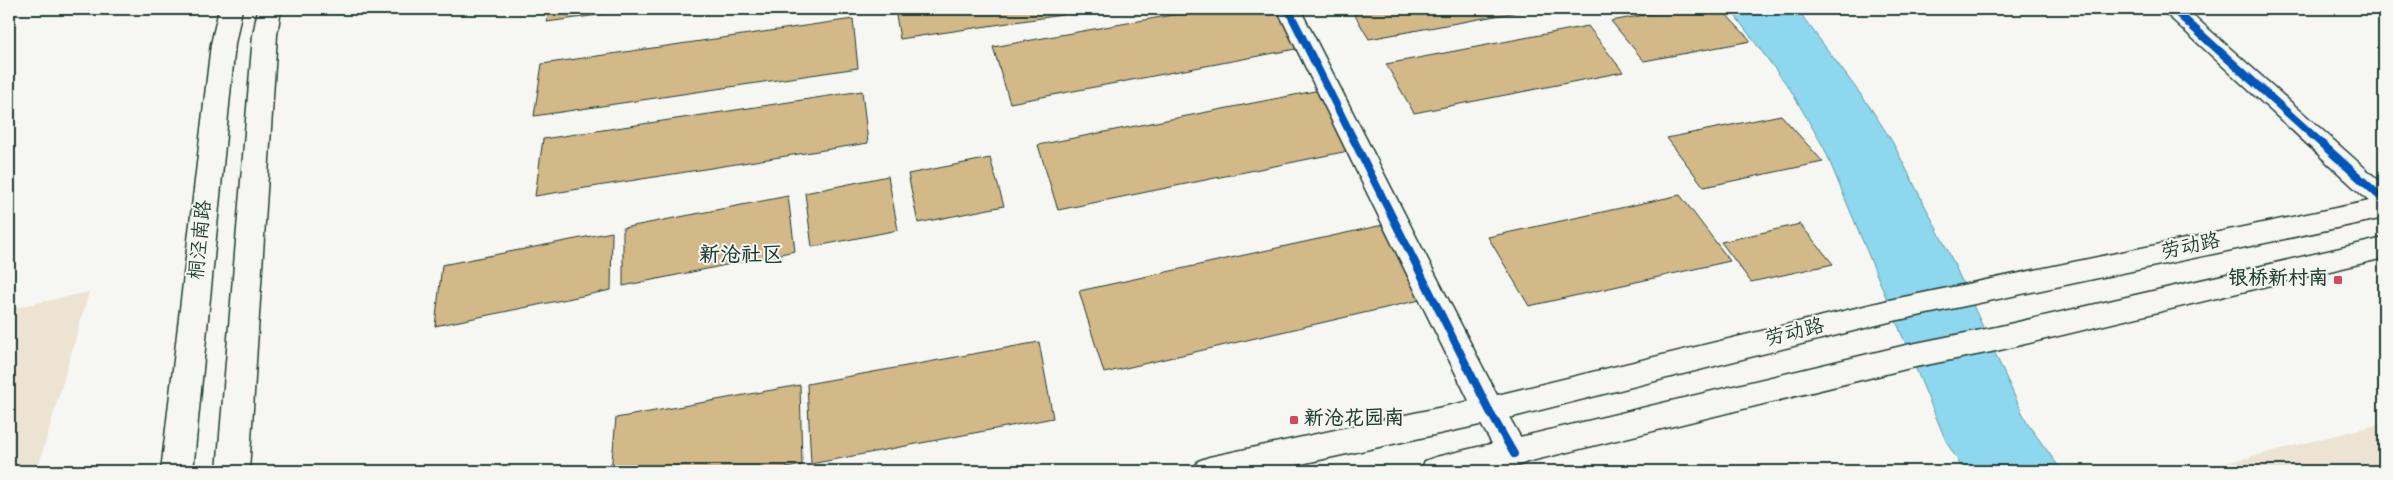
<svg xmlns="http://www.w3.org/2000/svg" width="2393" height="480" viewBox="0 0 2393 480" font-family="Dekko,'LXGW WenKai TC',sans-serif">
	<rect width="100%" height="100%" fill="#f6f6f2"/>
	<filter id="ink" filterUnits="userSpaceOnUse"><feTurbulence type="fractalNoise" baseFrequency=".02" numOctaves="2"/><feDisplacementMap in="SourceGraphic" scale="10" xChannelSelector="R" yChannelSelector="G"/><feConvolveMatrix kernelMatrix="1 2 1 2 8 2 1 2 1" color-interpolation-filters="sRGB"/></filter>
	<g filter="url(#ink)">
		<g fill="#ece3d2">
			<path d="M89,292L37,471H9V309Z"/>
			<path d="M2384,423V471H2195Z"/>
		</g>
		<path fill="#8dd8ee" stroke="#619aa4" d="M1730,9H1797L1870,107L1893,143L1949,253L2027,423L2062,471H1964L1946,441L1824,148L1790,89Z"/>
		<g fill="#d3b888" stroke="#1f3d34">
			<path d="M549,9H641L547,22Z"/>
			<path d="M895,9H1061L1062,15L900,39Z"/>
			<path d="M1206,9H1280L1301,48L1010,103L993,47Z"/>
			<path d="M1351,9H1534L1369,39Z"/>
			<path d="M1678,9H1721L1751,41L1644,61L1611,21Z"/>
			<path d="M853,19L858,68L534,116L542,64Z"/>
			<path d="M1588,26L1623,72L1414,113L1386,64Z"/>
			<path d="M1320,90L1353,150L1058,210L1038,145Z"/>
			<path d="M862,91L868,143L535,196L543,139Z"/>
			<path d="M1781,115L1823,162L1704,187L1667,138Z"/>
			<path d="M990,158L1004,206L918,223L908,174Z"/>
			<path d="M888,176L898,230L812,247L805,193Z"/>
			<path d="M1680,195L1730,261L1529,306L1488,237Z"/>
			<path d="M788,196L795,251L623,286V228Z"/>
			<path d="M1392,223L1433,297L1104,373L1079,291Z"/>
			<path d="M1800,224L1833,264L1751,282L1721,242Z"/>
			<path d="M612,232L611,290L435,326L442,265Z"/>
			<path d="M1039,342L1053,418L811,464L807,384Z"/>
			<path d="M800,385L802,465L771,471H611L616,418Z"/>
		</g>
		<g fill="none" stroke-linecap="round" stroke-linejoin="round">
			<defs>
				<g id="minor">
					<path d="M1277,9H1300L1500,401L1530,454L1525,463L1514,467L1503,463L1478,419Z"/>
					<path d="M2161,9H2186L2384,185V209L2375,207Z"/>
				</g>
				<g id="secondary">
					<path d="M2384,198V218L1889,322L1489,423L1269,471H1193L1198,461L1209,457L1489,397L1889,300Z"/>
					<path d="M2384,238V258L1996,351L1906,369L1490,471H1420L1425,461L1436,457L1906,345L1996,327Z"/>
				</g>
				<g id="primary">
					<path d="M219,9H242L235,44L193,471H161L211,44Z"/>
					<path d="M258,9H281L277,35L249,471H217L253,35Z"/>
				</g>
			</defs>
			<use href="#minor" stroke="#1f3d34" stroke-width="3"/>
			<use href="#secondary" stroke="#1f3d34" stroke-width="3"/>
			<use href="#primary" stroke="#1f3d34" stroke-width="3"/>
			<use href="#minor" fill="#f6f6f2" fill-rule="evenodd"/>
			<use href="#secondary" fill="#f6f6f2" fill-rule="evenodd"/>
			<use href="#primary" fill="#f6f6f2" fill-rule="evenodd"/>
			<defs>
				<g id="cycleway">
					<path d="M1288,9L1489,410L1514,454"/>
					<path d="M2173,9L2384,200"/>
				</g>
			</defs>
			<use href="#cycleway" stroke="#f6f6f2" stroke-width="11"/>
			<use href="#cycleway" stroke="#0057b8" stroke-width="8"/>
		</g>
	</g>
	<g fill="#d1495b" stroke="#f6f6f2" stroke-width="2">
		<rect x="2333" y="275" width="10" height="10" rx="2.5"/>
		<rect x="1289" y="415" width="10" height="10" rx="2.5"/>
	</g>
	<g text-anchor="middle" dominant-baseline="central" stroke-width="4" stroke-linejoin="round" paint-order="stroke">
		<g font-size="20" fill="#1f3d34" stroke="#f6f6f2">
			<text transform="translate(202 240) rotate(-84)">桐泾南路</text>
			<text transform="translate(2191 248) rotate(-12)">劳动路</text>
			<text transform="translate(1795 334) rotate(-14)">劳动路</text>
		</g>
		<g font-size="20" font-weight="bold" fill="#1f3d34" stroke="#f6f6f2" text-anchor="end">
			<text x="2328" y="280">银桥新村南</text>
			<text x="1304" y="420" text-anchor="start">新沧花园南</text>
		</g>
		<g font-size="21" font-weight="bold" fill="#1f3d34" stroke="#f6f6f2">
			<text x="741" y="257">新沧社区</text>
		</g>
	</g>
	<rect width="2393" height="480" fill="none" stroke="#f6f6f2" stroke-width="30"/>
	<rect x="15" y="15" width="2363" height="450" fill="none" stroke="#1f3d34" stroke-width="2" filter="url(#ink)"/>
</svg>
